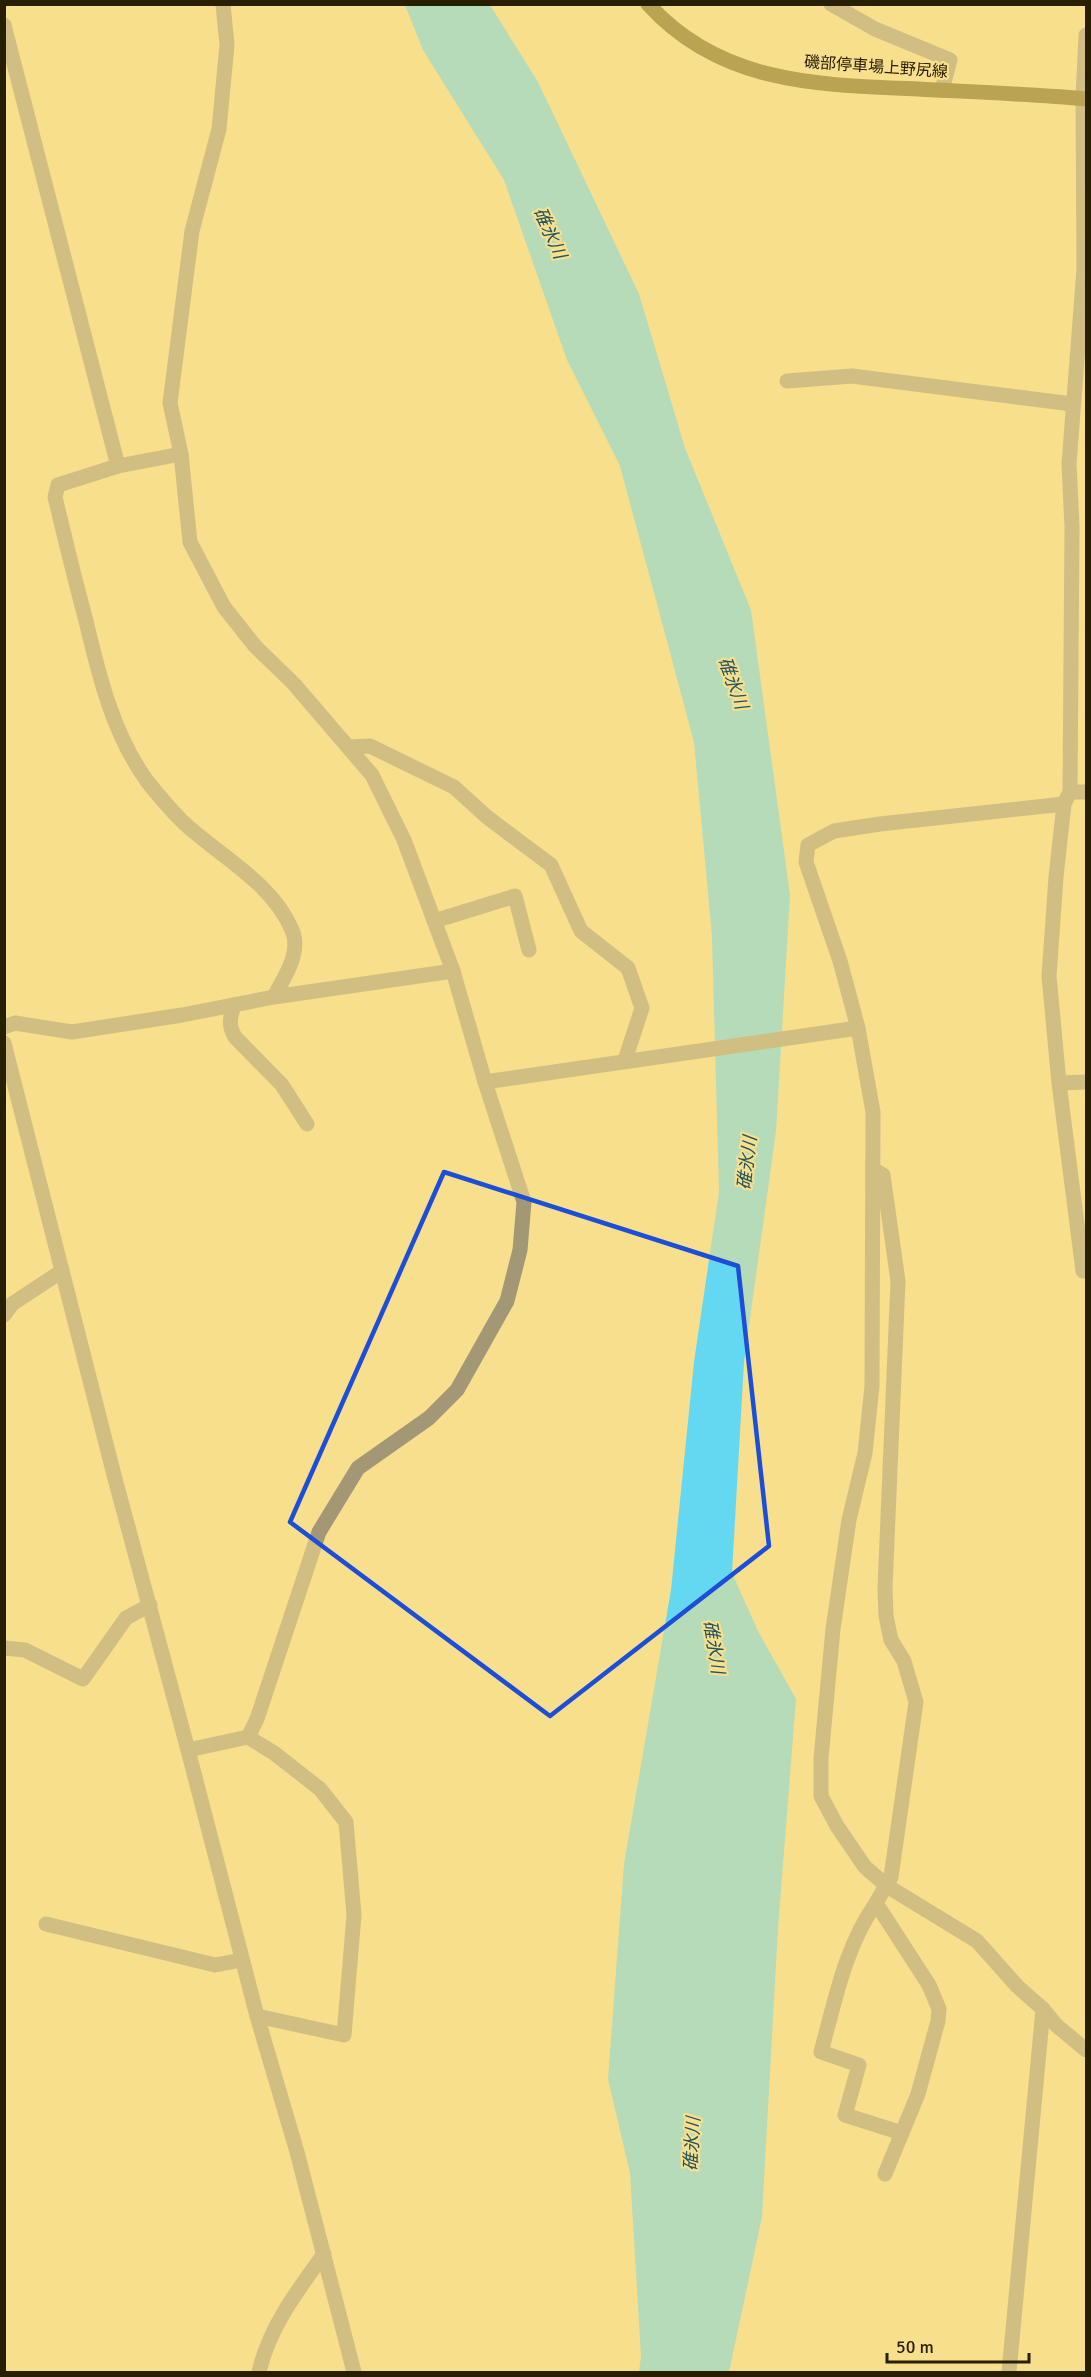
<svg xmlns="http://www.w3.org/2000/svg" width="1091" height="2377" viewBox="0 0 1091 2377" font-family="Signika,'Noto Sans JP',sans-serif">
	<rect width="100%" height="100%" fill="#f7df8d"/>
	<path fill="#64d8f0" d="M405,5H490L538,82L639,294L685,448L751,610L790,895L776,1131L744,1362L732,1573L758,1631L796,1699L778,1928L762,2217L729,2372H639L641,2356L630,2173L608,2079L624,1864L671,1590L694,1362L719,1192L712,936L694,742L620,466L567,360L504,180L423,50Z"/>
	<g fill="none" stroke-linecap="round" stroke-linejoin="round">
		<g stroke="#a29876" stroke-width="15">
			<path d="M223,4L227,45L219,129L192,231L170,403L181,454L190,542L224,607L255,646L294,684L372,775L404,840L453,971L485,1082L524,1202L520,1250L507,1301L457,1390L429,1418L358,1468L319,1532L257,1719L248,1737"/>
			<path d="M831,4L875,29L950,60L942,90"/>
			<path d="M4,25L118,466"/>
			<path d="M787,381L852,376L1072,404"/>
			<path d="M181,454L118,466L58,485L55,497C65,539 75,580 86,621C99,676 113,734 147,781C158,795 171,810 183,822C219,856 272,882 292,930C302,953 284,977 274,997"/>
			<path d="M348,747L370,746L454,787L487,817L551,865L581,931L628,968L642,1008L625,1060"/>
			<path d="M1070,792H1086"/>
			<path d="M1064,804L880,824L834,831L808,845L806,862L840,961L858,1028L873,1112L872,1386L865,1453L849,1520L833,1629L821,1758V1796L837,1826L865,1867L887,1886L977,1941L1017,1986L1043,2009L1056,2025L1086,2050"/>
			<path d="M434,921L515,896L529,950"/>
			<path d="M234,1005C230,1018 228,1025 235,1037L282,1085L307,1124"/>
			<path d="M4,1027L15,1023L72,1032L182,1015L274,997L453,971"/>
			<path d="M4,1043L114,1475L188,1750L257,2016L297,2152L354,2372"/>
			<path d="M485,1082L858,1028"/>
			<path d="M1059,1083L1086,1082"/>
			<path d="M876,1171L883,1175L898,1281L885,1588L886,1616L891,1640L904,1661L916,1702L891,1877L876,1903L929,1985L939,2009L938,2021L918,2094L885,2174"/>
			<path d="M1083,1271L1059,1083L1049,976L1056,877L1064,804L1070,792L1072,527L1069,464L1084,269L1083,98L1086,35"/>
			<path d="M4,1315L12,1304L62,1271"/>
			<path d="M4,1648L25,1650L83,1679L126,1618L150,1605"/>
			<path d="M188,1750L248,1737L274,1753L320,1789L346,1822L354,1915L344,2035L257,2016"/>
			<path d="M876,1903C845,1947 835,2001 821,2052L859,2065L845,2115L902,2133"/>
			<path d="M46,1924L215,1965L242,1960"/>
			<path d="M259,2372C269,2328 297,2291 324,2254"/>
			<path d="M1009,2372L1043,2009"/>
		</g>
		<path stroke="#6f5b0d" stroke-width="15" d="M648,4C720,84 818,85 918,89C974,92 1030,94 1086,99"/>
	</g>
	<path d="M0 0H1091V2377H0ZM444,1172L738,1266L769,1546L550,1716L290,1522Z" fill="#f7df8d" fill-opacity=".55" fill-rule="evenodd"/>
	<path fill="none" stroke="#1d4ed8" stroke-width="4.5" stroke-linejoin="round" d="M444,1172L738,1266L769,1546L550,1716L290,1522Z"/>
	<g text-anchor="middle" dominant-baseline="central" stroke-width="4.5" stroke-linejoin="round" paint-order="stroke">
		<g font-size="16" fill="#281e00" stroke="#f7df8d">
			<text transform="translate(876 67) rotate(4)">磯部停車場上野尻線</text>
		</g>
		<g font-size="18" font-style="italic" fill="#23555f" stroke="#f7df8d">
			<text transform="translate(550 233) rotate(66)">碓氷川</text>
			<text transform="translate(733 683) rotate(70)">碓氷川</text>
			<text transform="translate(747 1163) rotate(-83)">碓氷川</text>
			<text transform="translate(714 1647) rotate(81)">碓氷川</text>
			<text transform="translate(692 2144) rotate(-87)">碓氷川</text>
		</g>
	</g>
	<rect width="1091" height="2377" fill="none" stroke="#281e00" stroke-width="12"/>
	<path d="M887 2353v9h142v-9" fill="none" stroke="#281e00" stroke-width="3"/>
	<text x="896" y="2353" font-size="18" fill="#281e00" stroke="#f7df8d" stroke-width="4.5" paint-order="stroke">50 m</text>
</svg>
